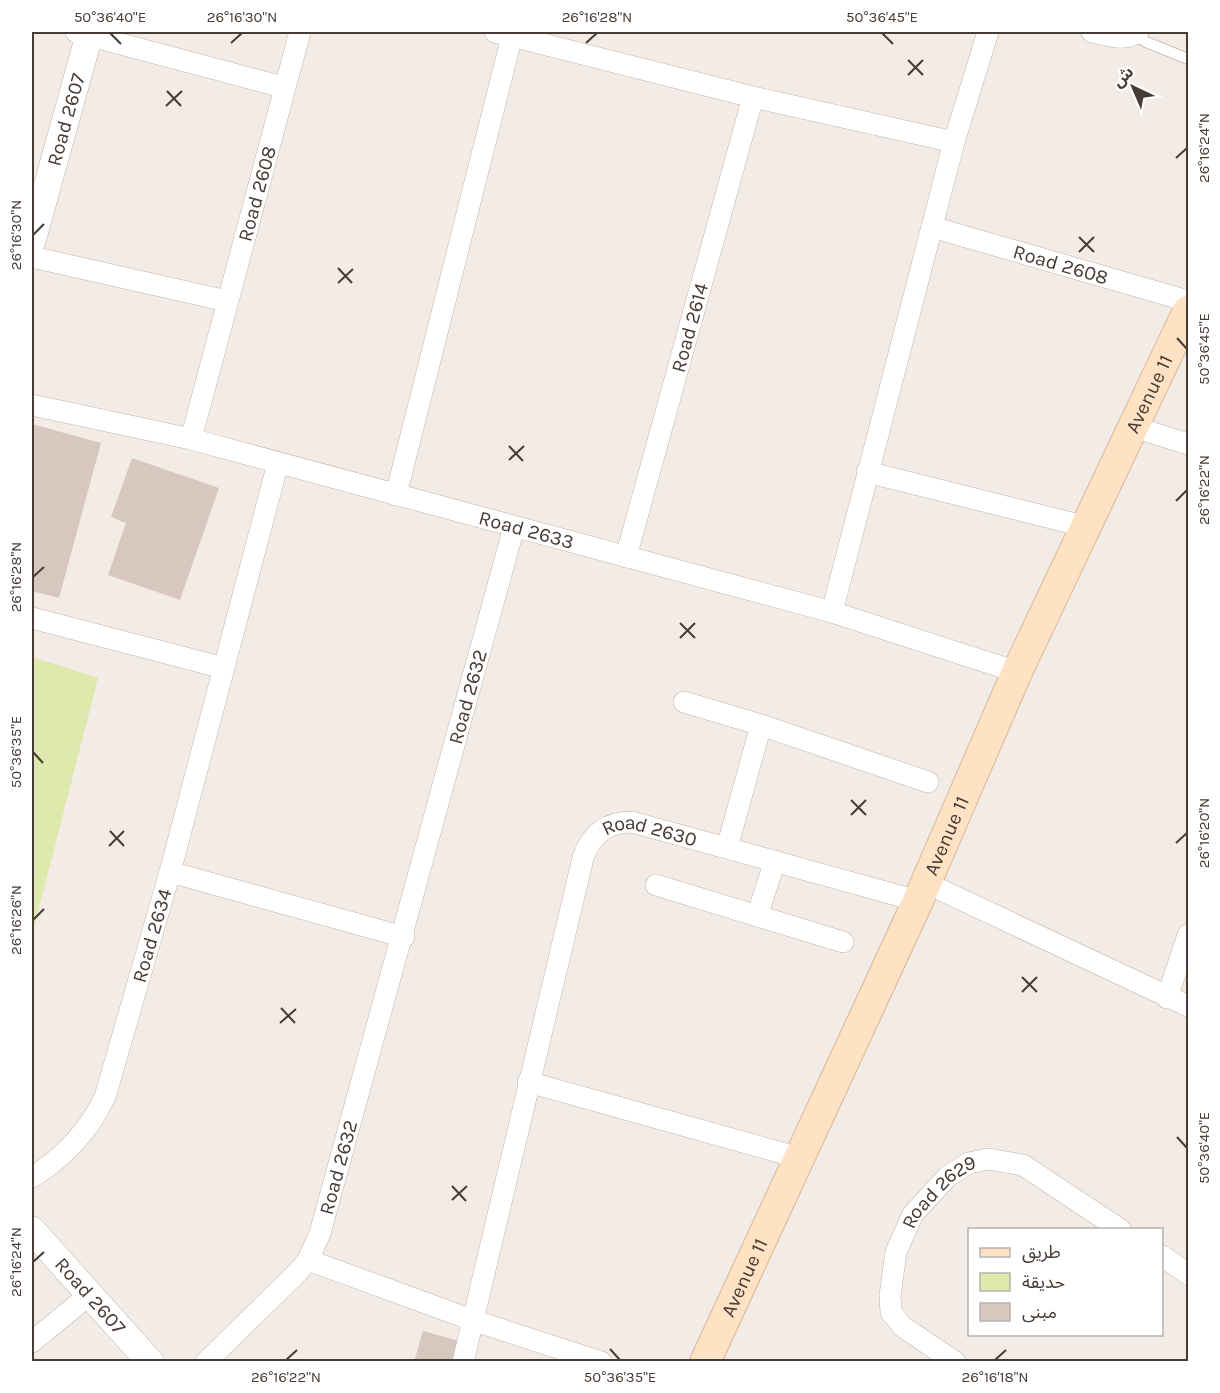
<svg xmlns="http://www.w3.org/2000/svg" width="1220" height="1393" viewBox="0 0 1220 1393" font-family="Karla,'Noto Sans Arabic',sans-serif">
	<rect width="100%" height="100%" fill="#f3ece6"/>
	<path fill="#dde9ad" d="M32,657L98,678L32,935Z"/>
	<g fill="#d8c7be">
		<path d="M32,424L101,443L59,598L32,591Z"/>
		<path d="M132,458L219,488L180,600L108,575L126,523L111,517Z"/>
		<path d="M423,1331L463,1342L457,1362H414Z"/>
	</g>
	<g fill="none" stroke-linecap="round" stroke-linejoin="round">
		<defs>
			<path id="service" d="M1135,35L1146,42L1188,59"/>
			<g id="minor">
				<path d="M76,32L283,87"/>
				<path d="M495,32L753,97L954,142"/>
				<path d="M1092,32C1106,35 1126,42 1138,32"/>
				<path id="s1" d="M932,227L1188,301"/>
				<path d="M32,257L227,301"/>
				<path id="s2" d="M32,405L191,439L832,612L1017,672"/>
				<path d="M1134,427L1188,444"/>
				<path id="s3" d="M191,439L300,32"/>
				<path d="M867,472L1087,527"/>
				<path d="M396,495L512,36"/>
				<path id="s4" d="M626,557L753,97"/>
				<path d="M832,612L954,142L988,32"/>
				<path d="M32,618L224,668"/>
				<path d="M684,702L761,725L928,782"/>
				<path d="M727,848L761,725"/>
				<path d="M170,872L404,937"/>
				<path d="M926,883L1188,1006"/>
				<path d="M656,885L843,942"/>
				<path d="M757,916L775,861"/>
				<path d="M1167,998L1188,935"/>
				<path d="M528,1082L800,1158"/>
				<path id="s5" d="M32,1177C65,1157 88,1132 105,1097L170,872L278,463"/>
				<path d="M1162,1256L1188,1274"/>
				<path d="M308,1260L472,1320L601,1362"/>
				<path d="M32,1342L89,1295"/>
				<path id="s6" d="M206,1362L297,1273L308,1260L320,1233L514,527"/>
				<path id="s7" d="M463,1362L583,858C591,834 607,822 632,822L918,901"/>
				<path id="s8" d="M955,1362L903,1327L891,1312L890,1296L896,1252L913,1214L948,1176L969,1163L988,1159L1023,1165L1121,1230"/>
			</g>
			<g id="tertiary">
				<path id="s9" d="M32,241L90,32"/>
				<path id="s10" d="M32,1230L150,1362"/>
			</g>
			<g id="secondary">
				<path id="s11" d="M705,1362L918,901L1017,672L1188,311"/>
			</g>
		</defs>
		<use href="#service" stroke="#c2b4ab" stroke-width="12"/>
		<use href="#minor" stroke="#c2b4ab" stroke-width="22"/>
		<use href="#tertiary" stroke="#c2b4ab" stroke-width="28"/>
		<use href="#secondary" stroke="#d8b696" stroke-width="32"/>
		<use href="#service" stroke="#fff" stroke-width="10"/>
		<use href="#minor" stroke="#fff" stroke-width="21"/>
		<use href="#tertiary" stroke="#fff" stroke-width="27"/>
		<use href="#secondary" stroke="#ffe2c4" stroke-width="30"/>
	</g>
	<path fill="none" stroke="#463b35" stroke-width="2" d="M110,33L121,44M882,33L893,44M231,43L242,33M586,43L597,33M908,60L923,75M908,75L923,60M167,91L181,106M166,106L182,91M1176,158L1187,148M33,235L44,224M1079,237L1094,252M1079,252L1094,237M338,268L352,283M338,283L353,269M1177,338L1187,349M509,446L523,461M509,460L524,446M1176,501L1187,490M33,577L44,567M680,623L695,638M680,638L695,623M33,752L43,763M851,800L866,815M851,815L866,800M110,831L124,846M1176,843L1187,833M109,846L124,831M33,920L44,909M1022,977L1037,992M1022,992L1037,977M281,1008L295,1023M280,1023L296,1009M1177,1137L1187,1148M452,1186L466,1201M452,1200L467,1186M33,1262L44,1252M610,1349L620,1360M286,1360L297,1350M995,1360L1006,1350"/>
	<g text-anchor="middle" dominant-baseline="central" stroke-width="4.5" stroke-linejoin="round" paint-order="stroke">
		<g font-size="20" fill="#463b35" stroke="#fff">
			<text stroke="none"><textPath href="#s9" startOffset="126">Road 2607</textPath></text>
			<text stroke="none"><textPath href="#s3" startOffset="254">Road 2608</textPath></text>
			<text stroke="none"><textPath href="#s1" startOffset="134">Road 2608</textPath></text>
			<text stroke="none"><textPath href="#s4" startOffset="238">Road 2614</textPath></text>
			<text stroke="none"><textPath href="#s11" startOffset="1065">Avenue 11</textPath></text>
			<text stroke="none"><textPath href="#s2" startOffset="510">Road 2633</textPath></text>
			<text stroke="none"><textPath href="#s6" startOffset="730">Road 2632</textPath></text>
			<text stroke="none"><textPath href="#s11" startOffset="579">Avenue 11</textPath></text>
			<text stroke="none"><textPath href="#s7" startOffset="602">Road 2630</textPath></text>
			<text stroke="none"><textPath href="#s5" startOffset="278">Road 2634</textPath></text>
			<text stroke="none"><textPath href="#s6" startOffset="242">Road 2632</textPath></text>
			<text stroke="none"><textPath href="#s8" startOffset="218">Road 2629</textPath></text>
			<text stroke="none"><textPath href="#s11" startOffset="93">Avenue 11</textPath></text>
			<text stroke="none"><textPath href="#s10" startOffset="88">Road 2607</textPath></text>
		</g>
	</g>
	<rect width="1220" height="1393" fill="none" stroke="#ffffff" stroke-width="66"/>
	<rect x="968" y="1228" width="195" height="108" fill="#ffffff" stroke="#b5b1ae" stroke-width="1.5"/>
	<rect x="980" y="1248" width="30" height="9" fill="#ffe2c4" stroke="#b5b1ae" stroke-width="1.5"/>
	<text x="1022" y="1258" font-size="18" fill="#463b35">طريق</text>
	<rect x="980" y="1273" width="30" height="18" fill="#dde9ad" stroke="#b5b1ae" stroke-width="1.5"/>
	<text x="1022" y="1288" font-size="18" fill="#463b35">حديقة</text>
	<rect x="980" y="1303" width="30" height="18" fill="#d8c7be" stroke="#b5b1ae" stroke-width="1.5"/>
	<text x="1022" y="1318" font-size="18" fill="#463b35">مبنى</text>
	<g transform="translate(1133 87) rotate(316)" stroke="#ffffff" stroke-width="4.5" paint-order="stroke">
	<path d="M0-4.5L10 22L0 15L-10 22Z" fill="#463b35"/>
	<text y="-9" font-size="16" font-weight="bold" text-anchor="middle" fill="#463b35">ش</text>
	</g>
	<rect x="33" y="33" width="1154" height="1327" fill="none" stroke="#463b35" stroke-width="2"/>
	<g font-size="15" text-anchor="middle" fill="#463b35">
		<text x="110" y="22">50°36'40"E</text>
		<text x="242" y="22">26°16'30"N</text>
		<text x="597" y="22">26°16'28"N</text>
		<text x="882" y="22">50°36'45"E</text>
		<text transform="translate(1204 148) rotate(-90)" y="5">26°16'24"N</text>
		<text transform="translate(16 235) rotate(-90)" y="5">26°16'30"N</text>
		<text transform="translate(1204 349) rotate(-90)" y="5">50°36'45"E</text>
		<text transform="translate(1204 490) rotate(-90)" y="5">26°16'22"N</text>
		<text transform="translate(16 577) rotate(-90)" y="5">26°16'28"N</text>
		<text transform="translate(16 752) rotate(-90)" y="5">50°36'35"E</text>
		<text transform="translate(1204 833) rotate(-90)" y="5">26°16'20"N</text>
		<text transform="translate(16 920) rotate(-90)" y="5">26°16'26"N</text>
		<text transform="translate(1204 1148) rotate(-90)" y="5">50°36'40"E</text>
		<text transform="translate(16 1262) rotate(-90)" y="5">26°16'24"N</text>
		<text x="286" y="1382">26°16'22"N</text>
		<text x="620" y="1382">50°36'35"E</text>
		<text x="995" y="1382">26°16'18"N</text>
	</g>
</svg>
